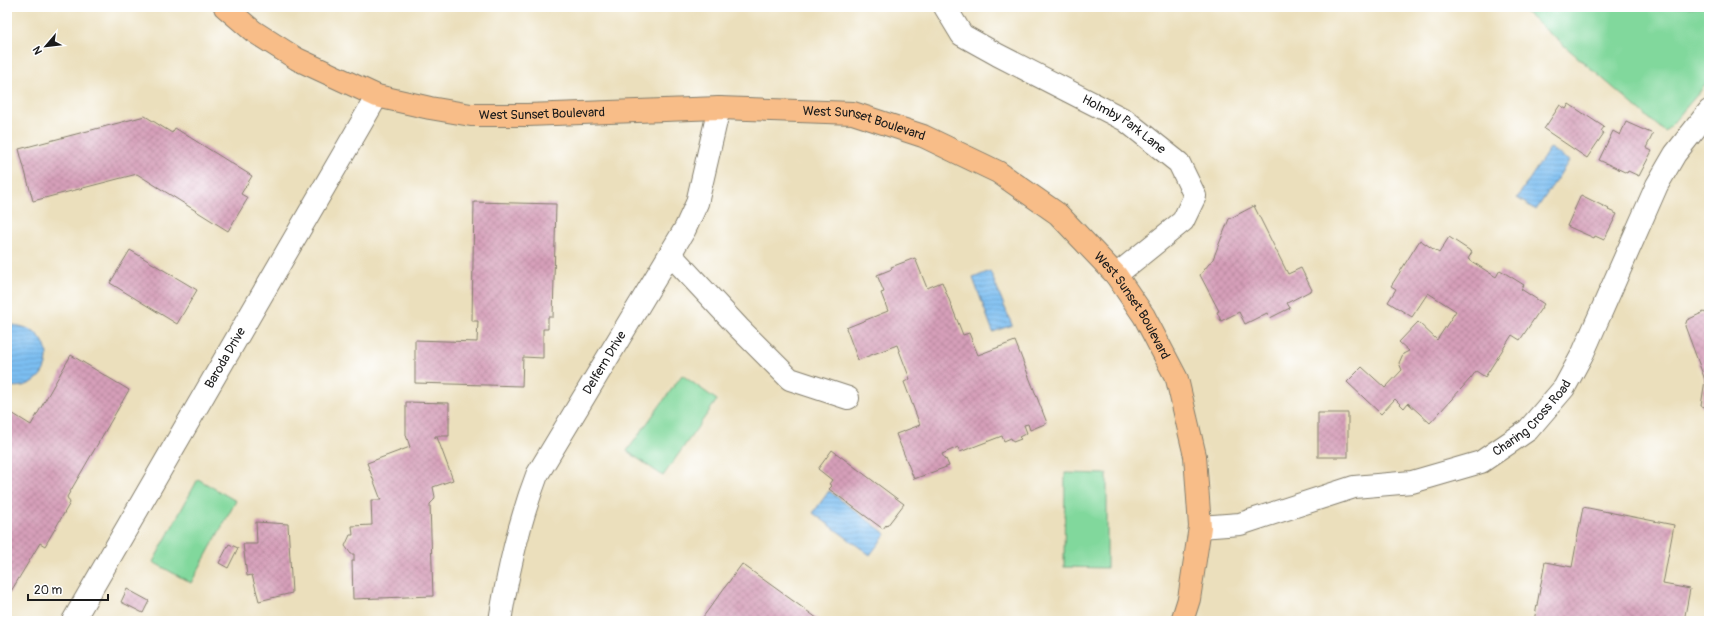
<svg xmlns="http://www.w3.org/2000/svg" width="1716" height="628" viewBox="0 0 1716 628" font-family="Pangolin,sans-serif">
	<defs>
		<pattern id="water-rules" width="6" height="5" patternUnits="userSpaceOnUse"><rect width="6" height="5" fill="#7cbef1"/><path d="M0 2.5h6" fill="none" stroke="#6ba3ce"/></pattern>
		<pattern id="building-cross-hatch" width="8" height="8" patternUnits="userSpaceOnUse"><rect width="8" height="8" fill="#d69fb9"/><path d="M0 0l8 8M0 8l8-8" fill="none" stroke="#b7889e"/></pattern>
	</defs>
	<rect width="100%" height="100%" fill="#fff"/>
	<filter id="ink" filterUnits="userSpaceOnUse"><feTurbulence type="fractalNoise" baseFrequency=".025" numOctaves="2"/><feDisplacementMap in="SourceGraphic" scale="8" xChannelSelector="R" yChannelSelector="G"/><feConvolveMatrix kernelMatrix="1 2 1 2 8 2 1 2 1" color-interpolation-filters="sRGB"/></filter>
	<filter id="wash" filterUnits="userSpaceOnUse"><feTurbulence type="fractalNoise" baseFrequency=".012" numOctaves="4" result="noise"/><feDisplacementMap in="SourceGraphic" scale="16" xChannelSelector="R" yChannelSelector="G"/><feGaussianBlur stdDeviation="0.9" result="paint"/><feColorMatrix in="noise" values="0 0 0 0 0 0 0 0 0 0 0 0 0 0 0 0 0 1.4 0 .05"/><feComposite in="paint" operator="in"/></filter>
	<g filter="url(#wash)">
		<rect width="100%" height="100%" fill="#ebdfbc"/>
		<g fill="#81d89c" stroke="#4e7a5c">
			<path d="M1519,7H1709V81L1665,132Z"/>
			<path d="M682,375L717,400L663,476L627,451Z"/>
			<path d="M1065,473L1107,474V568L1064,567Z"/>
			<path d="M198,479L236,501L191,583L153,562Z"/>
		</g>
		<g fill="url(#water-rules)" stroke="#4c6d86">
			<path d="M1550,148L1569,161L1536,210L1517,198Z"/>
			<path d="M990,271L1012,325L993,332L973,278Z"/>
			<path d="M13,325C64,330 54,394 7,386V326Z"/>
			<path d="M829,491L886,534L870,555L813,513Z"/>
		</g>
		<g id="blocks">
			<g fill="url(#building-cross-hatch)">
				<path d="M1569,104L1604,127L1601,131L1604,133L1587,158L1544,129L1560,105L1566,109Z"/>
				<path d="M145,116L172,133L175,128L252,176L241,194L248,198L228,231L137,174L33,201L19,149Z"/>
				<path d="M1626,122L1653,134L1646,148L1652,151L1639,176L1628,171L1627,173L1599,160L1613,131L1620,135Z"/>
				<path d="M1581,195L1609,209L1608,210L1617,214L1604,240L1595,236L1594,238L1567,226Z"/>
				<path d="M474,202L556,204L553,317H548V329H543V358L523,357L522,386L415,383V340L477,342L478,321H472Z"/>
				<path d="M1254,206L1288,274L1301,268L1312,290L1287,303L1290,308L1270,318L1267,313L1245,324L1239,312L1221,321L1217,312L1219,311L1200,275L1213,259L1229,219Z"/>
				<path d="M1449,237L1472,252L1468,259L1496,277L1500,270L1524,285L1521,289L1544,304L1520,340L1512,335L1485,377L1476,371L1471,378L1430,423L1408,403L1404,408L1395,399L1381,414L1347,382L1362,367L1385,388L1402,370L1399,363L1403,354L1409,351L1399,342L1418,322L1437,340L1456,311L1428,293L1412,317L1388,302L1396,289L1391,286L1420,240L1439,253Z"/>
				<path d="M130,250L197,290L177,324L110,283Z"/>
				<path d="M915,258L927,288L942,282L963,335L969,333L978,355L1015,341L1047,423L1030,430L1028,424L1024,425L1027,433L1019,437L1021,439L1013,442L1011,438L1004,441L1002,436L960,452L958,447L942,454L945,460L946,459L949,466L914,479L896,434L920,425L904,382L910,379L897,345L858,360L846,328L888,311L881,293L884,292L877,275L892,269L891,267Z"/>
				<path d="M1704,312L1709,315V408L1701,406L1705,380L1685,326L1687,320Z"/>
				<path d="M71,355L129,390L67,497L70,503L45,546L40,543L10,593L7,591V410L31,425Z"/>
				<path d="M406,402L449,403V436H435V438L437,437L453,480L433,487L435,497L434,500L430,504L433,596L353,599L352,561H354V554H351L345,546L350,535H353L352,526L372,525L371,500H381L367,463L410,447L406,435Z"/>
				<rect x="1318" y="413" width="30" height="44"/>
				<path d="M832,450L904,504L887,526L886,525L883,529L829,489L832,486L829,484L832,480L818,469Z"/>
				<path d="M1583,507L1674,525L1663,584L1690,589L1684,621H1534L1545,562L1572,567Z"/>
				<path d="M256,522L288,524L292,593L259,601L252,575L247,576L243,544H257Z"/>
				<path d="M229,544L238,548L228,568L219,563Z"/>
				<path d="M742,564L821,621H700Z"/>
				<path d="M127,589L149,601L143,613L121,602Z"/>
			</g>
		</g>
	</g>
	<g filter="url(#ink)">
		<use href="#blocks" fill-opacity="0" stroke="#847e6c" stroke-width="1"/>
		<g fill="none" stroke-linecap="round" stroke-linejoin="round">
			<defs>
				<g id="minor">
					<path id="s1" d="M945,7L962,35L998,55L1125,120L1179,163L1195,196L1183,221L1116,275"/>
					<path d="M670,254L739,328L790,379L848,398"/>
					<path id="s2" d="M1200,527L1240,524L1354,487L1412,482L1481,462L1528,430L1564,388L1583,353L1657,185L1675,154L1709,111"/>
					<path id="s3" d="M73,621L377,96"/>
					<path id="s4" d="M500,621C508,571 519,522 537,475L685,229L697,203L719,108"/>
				</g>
				<g id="major">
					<path id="s5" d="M225,7L253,31L297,59L377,96L430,108L471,115H527L719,108L853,113L923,136L998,172L1058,214L1116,275L1144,316L1177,379L1195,456L1200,527L1189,599L1182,621"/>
				</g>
			</defs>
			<use href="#minor" stroke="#847e6c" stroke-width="24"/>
			<use href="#major" stroke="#847e6c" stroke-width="24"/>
			<use href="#minor" stroke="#fff" stroke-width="22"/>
			<use href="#major" stroke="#f8bd88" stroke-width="22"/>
		</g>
	</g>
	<g text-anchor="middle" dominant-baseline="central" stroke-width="4" stroke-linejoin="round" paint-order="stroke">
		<g font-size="13" fill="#1c1c1c" stroke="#fff">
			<text stroke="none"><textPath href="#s5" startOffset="344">West Sunset Boulevard</textPath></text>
			<text stroke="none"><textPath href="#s5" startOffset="668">West Sunset Boulevard</textPath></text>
			<text stroke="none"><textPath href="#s1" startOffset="218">Holmby Park Lane</textPath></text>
			<text stroke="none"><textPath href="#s5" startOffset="1004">West Sunset Boulevard</textPath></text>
			<text stroke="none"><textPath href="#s3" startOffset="304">Baroda Drive</textPath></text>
			<text stroke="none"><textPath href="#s4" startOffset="282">Delfern Drive</textPath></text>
			<text stroke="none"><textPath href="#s2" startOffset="358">Charing Cross Road</textPath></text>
		</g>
	</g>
	<rect width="1716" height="628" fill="none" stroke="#fff" stroke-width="24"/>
	<g transform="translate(46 46) rotate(242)" stroke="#ffffff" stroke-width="3" paint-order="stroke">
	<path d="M0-3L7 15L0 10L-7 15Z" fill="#1c1c1c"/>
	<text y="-6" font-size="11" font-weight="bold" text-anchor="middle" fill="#1c1c1c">N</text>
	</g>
	<path d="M28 594v6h80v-6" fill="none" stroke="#1c1c1c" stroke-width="2"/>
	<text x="34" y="594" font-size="12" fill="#1c1c1c" stroke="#ffffff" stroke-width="3" paint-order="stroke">20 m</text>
</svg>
